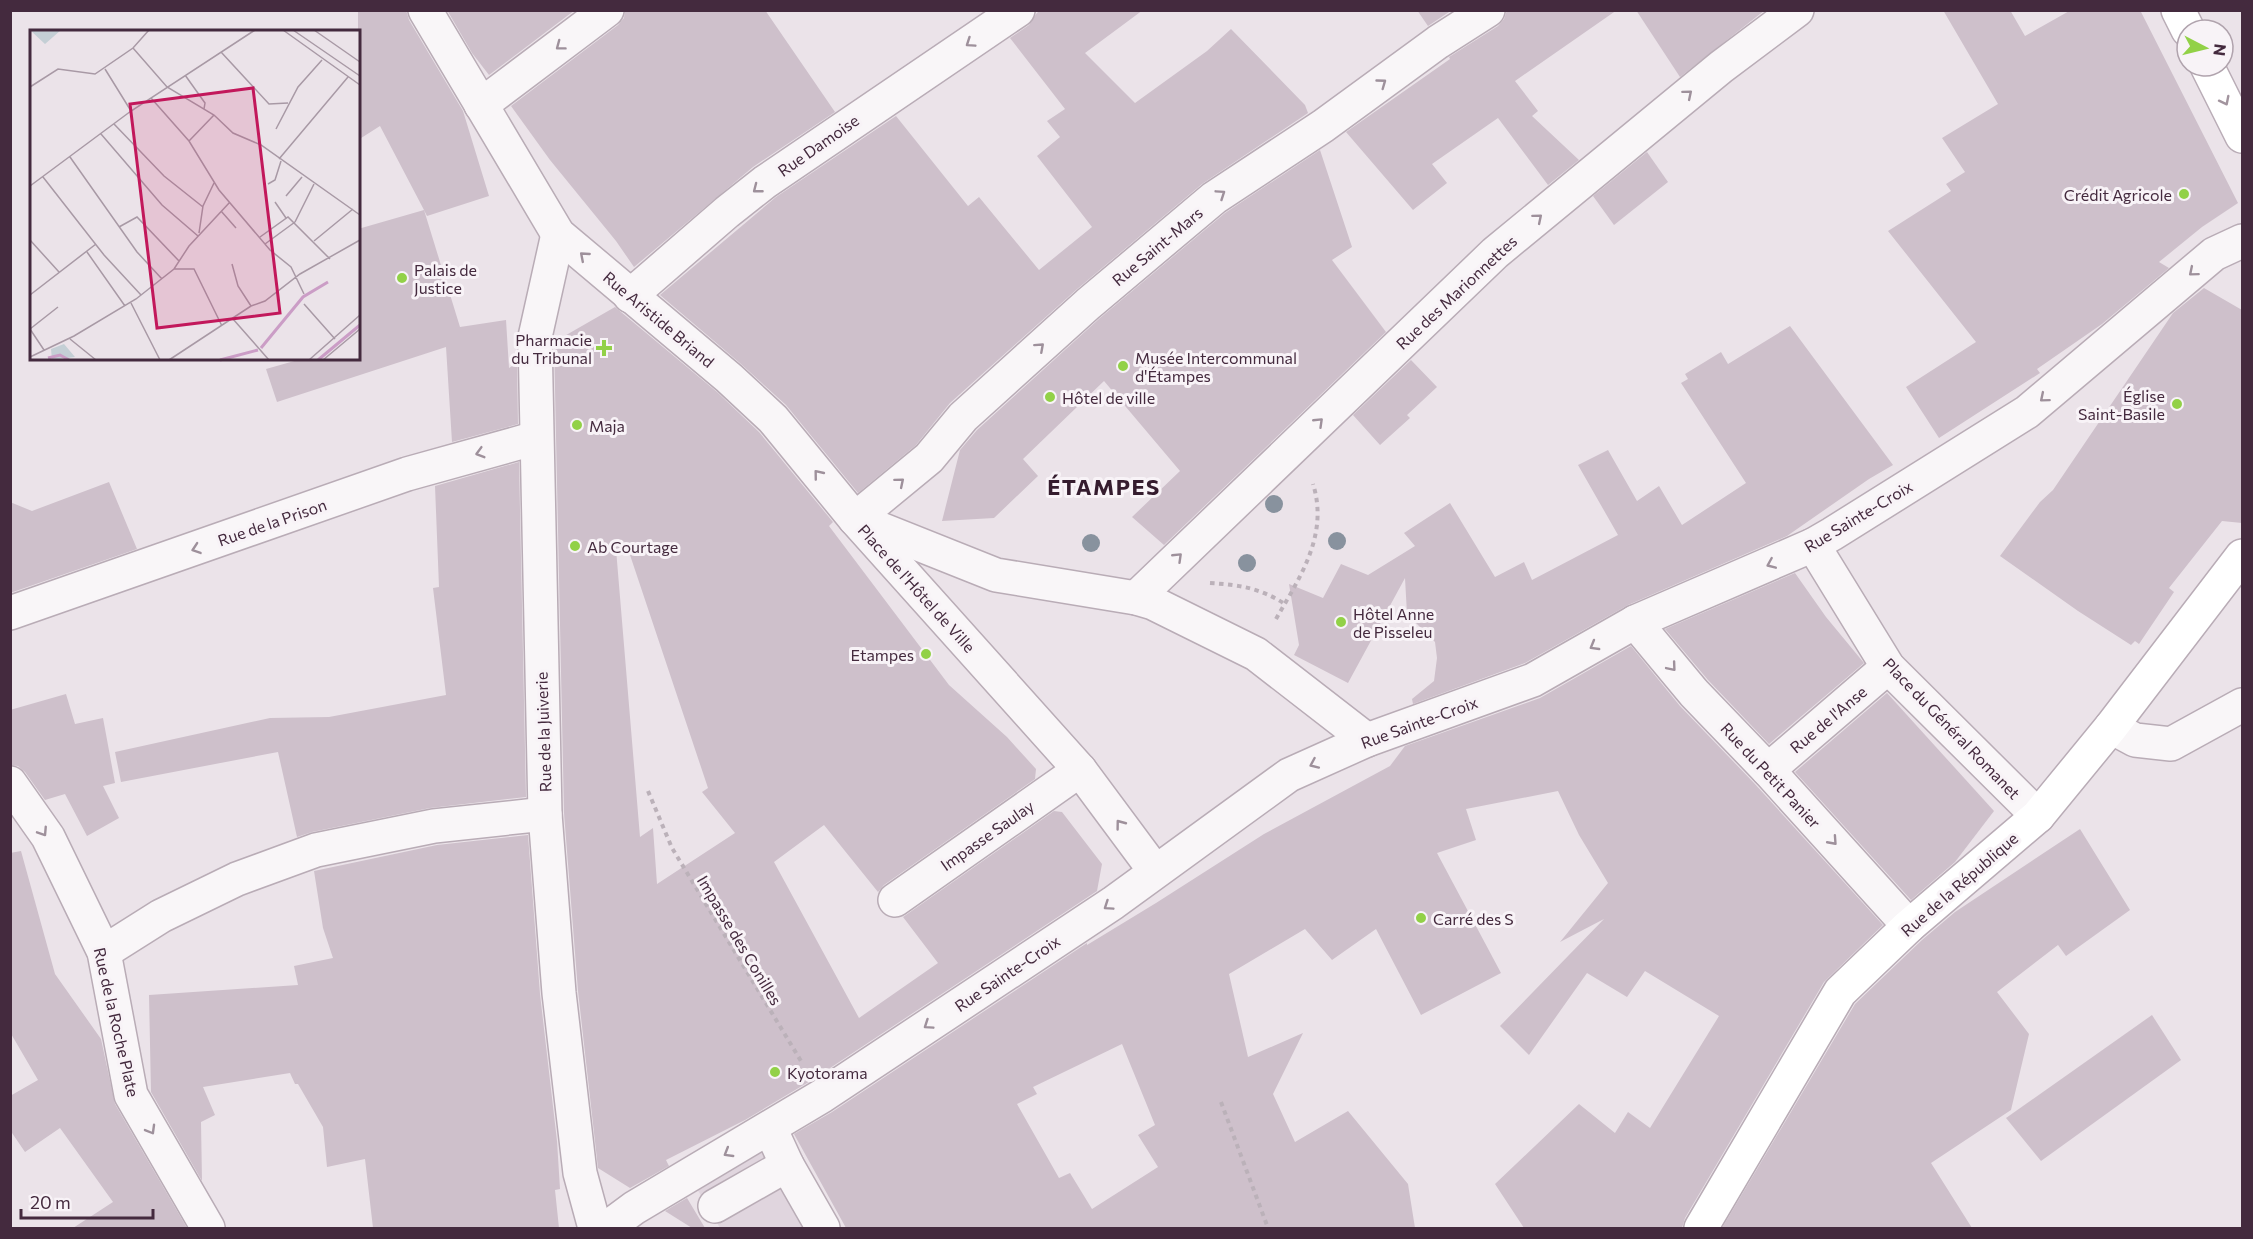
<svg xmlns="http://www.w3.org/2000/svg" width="2253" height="1239" viewBox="0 0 2253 1239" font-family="Commissioner,sans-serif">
	<rect width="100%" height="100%" fill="#ebe3e9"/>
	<path fill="#e0d5de" d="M785,1132L836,1228H720L696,1187Z"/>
	<g fill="#cec0cb" fill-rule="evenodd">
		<path d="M358,10H406L409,20L463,111L489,196L427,216L424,210L460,327L506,320L509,368L517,363L518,424L452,442L446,347L277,402L266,369L305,358H358V229L424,210L380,126L358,140Z"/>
		<path d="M447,10H575L489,75L472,53Z"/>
		<path d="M625,10H765L835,112L753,167L634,267L616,241L550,160L511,106L618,25L624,18Z"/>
		<path d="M1040,10H1143L1085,53L1135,103L1207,51L1231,29L1305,105L1308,113L1202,184L1076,290L950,403L916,445L858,493L786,405L741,364L660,295L776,197L896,116L968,206L979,197L1039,270L1092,227L1037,156L1060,137L1047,121L1065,109L1010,38L1029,25L1036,14Z"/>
		<path d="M1417,10H1452L1428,26Z"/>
		<path d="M1507,10H1617L1515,81L1538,111L1532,116L1579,160L1548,185L1498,118L1432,164L1447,183L1413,210L1346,132L1450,59L1449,57L1498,26L1504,19Z"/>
		<path d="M1636,10H1765L1680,77Z"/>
		<path d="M1943,10H2010L2025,36L2071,10H2140L2238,203L2202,227L2159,262L2169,268L2102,324L2037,369L2040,373L1939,438L1906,387L1976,342L1888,231L1951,191L1946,184L1965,172L1942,138L1998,104Z"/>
		<path d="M1320,150L1352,247L1332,260L1386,332L1164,545L1132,517L1180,471L1104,381L1023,459L1038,476L994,518L942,521L960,450L977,430L1100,318L1225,213Z"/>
		<path d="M1647,152L1668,182L1614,225L1593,196Z"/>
		<path d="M2204,288L2242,310V523L2222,521L2169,588L2174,592L2139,644L2135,641L2131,645L2078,611L2000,556L2040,502L2053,490L2173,313Z"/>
		<path d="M615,307L717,392L759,432L833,522L829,526L949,685L1007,737L1036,769L1035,779L884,885L878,892L824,825L774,862L859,1018L938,963L903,917L1054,811L1062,812L1102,864L1097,891L812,1080L745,1120L666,1160L669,1166L630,1188L598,1168L578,991L564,813L554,342ZM627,546L708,788L702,792L735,833L657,884L653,828L640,837L616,549Z"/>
		<path d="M1790,326L1893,465L1869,479L1787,536L1628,605L1525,663L1413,704L1412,699L1434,681L1437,658L1435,642L1407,614L1405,578L1348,683L1294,655L1299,645L1289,584L1323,598L1341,564L1368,575L1415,546L1404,533L1450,503L1495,577L1524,562L1532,580L1618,535L1578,465L1608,450L1637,501L1659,486L1682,525L1746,483L1681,383L1688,379L1685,374L1721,352L1728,364Z"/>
		<path d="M1411,360L1437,387L1407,415L1410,418L1380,445L1353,415Z"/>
		<path d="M519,462L526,797L430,808L312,832L297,837L278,752L121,782L115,752L270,718L329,717L446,695L433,588L439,587L435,486Z"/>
		<path d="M109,482L137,549L10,593V502L32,511Z"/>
		<path d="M1795,573L1826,617L1864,663L1769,744L1708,680L1665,629Z"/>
		<path d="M1631,646L1680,706L1754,783L1883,925L1824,982L1685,1218L1682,1228H1524L1495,1184L1579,1104L1615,1133L1628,1112L1650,1128L1719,1016L1645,971L1627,997L1587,973L1529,1055L1500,1026L1604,919L1560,942L1608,883L1579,835L1558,791L1466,809L1476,840L1437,853L1501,973L1421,1015L1376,929L1332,960L1305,929L1229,974L1248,1057L1303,1033L1273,1094L1295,1142L1348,1111L1408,1184L1415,1228H846L794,1134L832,1112L1087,943V945L1156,903L1264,834L1390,766L1405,746L1540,698ZM1122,1044L1155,1125L1138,1135L1158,1167L1092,1209L1070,1173L1059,1178L1017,1104L1037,1094L1033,1087Z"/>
		<path d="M1887,693L1994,811L1955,862L1911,900L1795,772Z"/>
		<path d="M66,694L75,724L103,718L115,783L103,786L119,818L87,836L65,794L45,800L25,772L18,766L10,765V710Z"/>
		<path d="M2080,829L2130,910L2066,956L2058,945L1997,992L2029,1034L2011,1110L1931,1163L1972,1228H1722L1855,1004L1922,940L1955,912Z"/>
		<path d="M528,835L540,994L557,1141L560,1189L555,1190L559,1228H373L365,1159L327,1167L323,1127L298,1084H295L290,1073L203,1087L215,1115L201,1122L202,1181L151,1092L149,995L298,985L294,966L333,958L323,928L314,871L437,845Z"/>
		<path d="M21,851L55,974L101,1039L115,1104L187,1228H73L113,1202L60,1128L25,1152L10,1130V1096L38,1080L10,1032V853Z"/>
		<path d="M2152,1015L2181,1060L2041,1161L2006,1118Z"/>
		<path d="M687,1198L705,1228H692L665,1211Z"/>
	</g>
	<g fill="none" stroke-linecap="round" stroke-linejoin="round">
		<defs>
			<g id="street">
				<path d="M425,10L558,234L729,378L773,419L855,519L1080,770L1155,871"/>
				<path d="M481,105L607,10"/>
				<path d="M558,234L535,337L545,814L559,993L580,1173L595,1228"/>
				<path d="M630,296L727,212L765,182L1018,10"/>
				<path d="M855,519L929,458L963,417L1088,304L1214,198L1323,126L1438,42L1488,10"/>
				<path d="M863,522L996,575L1136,598L1153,603L1256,654L1367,740"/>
				<path d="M1813,545L1888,667L2038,816"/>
				<path d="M1136,598L1495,253L1721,67L1797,10"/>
				<path d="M10,613L407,474L536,438"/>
				<path d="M1635,622L1694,693L1768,770L1909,926"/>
				<path d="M2111,727L2135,740L2171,744L2242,705"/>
				<path d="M1768,770L1888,667"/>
				<path d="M10,783L48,837L104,952L131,1095L208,1228"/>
				<path d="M895,900L1080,770"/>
				<path d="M104,952L161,916L237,879L316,850L434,826L545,814"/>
				<path d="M770,1128L787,1165L823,1228"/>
				<path d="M715,1206L787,1165"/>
				<path d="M607,1228L634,1208L822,1096L1113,903L1289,775L1367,740L1533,680L1635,622L1813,545L1832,534L2027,412L2214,254L2242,241"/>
			</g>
			<g id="secondary">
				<path d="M2178,10L2188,30"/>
				<path d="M2207,66L2242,136"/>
				<path d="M1701,1228L1840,992L1909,926L2038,816L2111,727L2242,556"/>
			</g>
		</defs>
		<use href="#street" stroke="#b9acb6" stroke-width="36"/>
		<use href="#secondary" stroke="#b9acb6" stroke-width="36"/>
		<g stroke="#bbb1b9" stroke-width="4" stroke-dasharray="4.5 4.5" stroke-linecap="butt">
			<path d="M1210,583C1240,585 1260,588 1285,604"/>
			<path d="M1276,619C1300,577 1329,535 1313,484"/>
			<path d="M648,791L672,848L801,1061"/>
			<path d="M1221,1102L1268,1228"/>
		</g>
		<use href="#street" stroke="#f9f6f8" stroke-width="33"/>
		<use href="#secondary" stroke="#fff" stroke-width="33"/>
	</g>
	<g fill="#88929e">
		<circle cx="1274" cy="504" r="9"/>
		<circle cx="1337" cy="541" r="9"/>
		<circle cx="1091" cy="543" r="9"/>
		<circle cx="1247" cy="563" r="9"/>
	</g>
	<defs><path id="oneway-chevron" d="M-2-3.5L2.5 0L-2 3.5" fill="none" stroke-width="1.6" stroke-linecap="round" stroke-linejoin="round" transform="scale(1.5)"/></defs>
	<g stroke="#9e909b">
		<use href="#oneway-chevron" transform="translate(970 43) rotate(146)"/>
		<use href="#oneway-chevron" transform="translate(560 46) rotate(143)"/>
		<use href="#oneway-chevron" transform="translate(1382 83) rotate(-36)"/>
		<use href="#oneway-chevron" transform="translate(1688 94) rotate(-40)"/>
		<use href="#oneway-chevron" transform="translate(757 189) rotate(142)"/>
		<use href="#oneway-chevron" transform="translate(1221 194) rotate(-34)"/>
		<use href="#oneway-chevron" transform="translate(1538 218) rotate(-40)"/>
		<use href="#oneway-chevron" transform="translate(584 256) rotate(-139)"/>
		<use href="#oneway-chevron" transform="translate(2193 272) rotate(140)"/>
		<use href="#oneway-chevron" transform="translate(1040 347) rotate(-42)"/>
		<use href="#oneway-chevron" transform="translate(2044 398) rotate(140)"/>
		<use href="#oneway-chevron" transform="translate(1319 422) rotate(-44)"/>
		<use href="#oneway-chevron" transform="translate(480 453) rotate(164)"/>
		<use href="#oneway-chevron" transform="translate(818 474) rotate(-129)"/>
		<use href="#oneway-chevron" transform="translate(900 482) rotate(-40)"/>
		<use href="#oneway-chevron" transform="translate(196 549) rotate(161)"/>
		<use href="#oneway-chevron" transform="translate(1178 557) rotate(-44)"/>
		<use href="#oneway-chevron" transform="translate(1771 564) rotate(157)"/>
		<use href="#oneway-chevron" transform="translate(1594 646) rotate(150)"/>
		<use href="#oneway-chevron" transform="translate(1672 667) rotate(50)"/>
		<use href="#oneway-chevron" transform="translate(1314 764) rotate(156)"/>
		<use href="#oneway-chevron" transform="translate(1120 824) rotate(-127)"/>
		<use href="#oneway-chevron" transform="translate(43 832) rotate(57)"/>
		<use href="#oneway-chevron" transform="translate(1833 841) rotate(48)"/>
		<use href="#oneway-chevron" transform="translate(1108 906) rotate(146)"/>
		<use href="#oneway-chevron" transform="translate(928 1025) rotate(146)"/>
		<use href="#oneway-chevron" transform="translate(151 1130) rotate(60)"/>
		<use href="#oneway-chevron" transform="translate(728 1153) rotate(149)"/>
	</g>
	<use stroke="#a2949e" href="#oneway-chevron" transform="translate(2225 101) rotate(63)"/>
	<g fill="#92d147" stroke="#f8f3f7" stroke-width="2">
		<circle cx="2184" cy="194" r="6"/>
		<circle cx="402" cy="278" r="6"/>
		<path d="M601 339h6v6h6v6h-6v6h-6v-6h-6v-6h6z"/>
		<circle cx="1123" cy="366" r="6"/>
		<circle cx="1050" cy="397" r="6"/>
		<circle cx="2177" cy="404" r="6"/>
		<circle cx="577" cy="425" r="6"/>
		<circle cx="575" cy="546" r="6"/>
		<circle cx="1341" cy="622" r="6"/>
		<circle cx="926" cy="654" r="6"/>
		<circle cx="1421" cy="918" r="6"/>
		<circle cx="775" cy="1072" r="6"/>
	</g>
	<g text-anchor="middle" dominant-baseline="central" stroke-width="6" stroke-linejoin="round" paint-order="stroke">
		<g font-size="16" fill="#442a3e" stroke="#f8f3f7">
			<text transform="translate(818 145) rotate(-35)">Rue Damoise</text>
			<text transform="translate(1157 246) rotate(-40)">Rue Saint-Mars</text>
			<text transform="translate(1456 292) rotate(-43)">Rue des Marionnettes</text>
			<text transform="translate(659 319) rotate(40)">Rue Aristide Briand</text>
			<text transform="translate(1858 516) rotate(-31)">Rue Sainte-Croix</text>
			<text transform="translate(272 522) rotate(-19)">Rue de la Prison</text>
			<text transform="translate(917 588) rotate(48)">Place de l'Hôtel de Ville</text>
			<text transform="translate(1828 719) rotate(-40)">Rue de l'Anse</text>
			<text transform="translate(1419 722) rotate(-20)">Rue Sainte-Croix</text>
			<text transform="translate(1952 728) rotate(46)">Place du Général Romanet</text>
			<text transform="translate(543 732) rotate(-92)">Rue de la Juiverie</text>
			<text transform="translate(1771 775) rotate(47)">Rue du Petit Panier</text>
			<text transform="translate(987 835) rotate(-35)">Impasse Saulay</text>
			<text transform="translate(1959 884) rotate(-41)">Rue de la République</text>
			<text transform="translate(740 940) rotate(59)">Impasse des Conilles</text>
			<text transform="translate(1007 973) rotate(-34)">Rue Sainte-Croix</text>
			<text transform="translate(117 1022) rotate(77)">Rue de la Roche Plate</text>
		</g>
		<g font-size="16" fill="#442a3e" stroke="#f8f3f7" text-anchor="start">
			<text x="2172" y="194" text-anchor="end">Crédit Agricole</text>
			<text x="414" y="269">Palais de<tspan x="414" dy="18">Justice</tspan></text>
			<text x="592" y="339" text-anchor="end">Pharmacie<tspan x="592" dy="18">du Tribunal</tspan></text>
			<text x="1135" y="357">Musée Intercommunal<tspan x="1135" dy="18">d'Étampes</tspan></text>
			<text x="2165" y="395" text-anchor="end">Église<tspan x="2165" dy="18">Saint-Basile</tspan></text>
			<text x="1062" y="397">Hôtel de ville</text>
			<text x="589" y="425">Maja</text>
			<text x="587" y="546">Ab Courtage</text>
			<text x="1353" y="613">Hôtel Anne<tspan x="1353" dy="18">de Pisseleu</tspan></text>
			<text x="914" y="654" text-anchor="end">Etampes</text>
			<text x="1433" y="918">Carré des S</text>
			<text x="787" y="1072">Kyotorama</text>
		</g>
		<g font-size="22" font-weight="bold" letter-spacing="1.5" fill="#351c2e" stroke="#f8f3f7">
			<text x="1104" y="486">ÉTAMPES</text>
		</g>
	</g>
	<g transform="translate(30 30)">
		<rect width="330" height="330" fill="#ebe3e9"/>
		<path d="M0,0H31L15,14ZM34,314L45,327L22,330L21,319Z" fill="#c4cfd5"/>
		<path fill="none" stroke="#cb9dc6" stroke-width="3" d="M231,318L273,267L298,252M18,328L30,325L39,330M190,330L228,320M288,330L330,295"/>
		<path fill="none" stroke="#a899a5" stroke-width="1.5" d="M253,0L330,55M263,0L330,46M284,0L330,32M103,18L137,57L184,85L203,103L231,115L330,185M191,22L239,74L258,73M75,39L101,81M155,45L175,73L174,79M0,57L28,39L65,44L103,18L119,0M121,68L159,111L189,160L240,220L261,237L274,264M84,94L134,146L173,177M246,99L268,57L292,30M71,104L132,175L168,206M159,111L184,85M40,127L107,222L132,249M249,129L318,47M13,147L74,225L111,265M238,154L245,150L251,131M0,156L101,81L225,0M256,166L272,147M245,172L256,188M191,181L206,198M265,192L284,154M89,197L107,187L149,231M169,203L173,176L184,153M230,207L258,187L300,229M0,210L29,242M284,211L323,179M235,214L265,192M57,222L95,276M202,234L208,256L221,276M144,239H164L192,296M0,265L66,214M101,273L130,330M274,274L305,309M203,289L239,330M0,299L28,277M0,299L14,320M40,309L66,330M0,327L44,306L106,269L144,239L159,216L200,172M139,330L221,276L235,271L270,244L330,210M279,330L330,285M293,330L330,299"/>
		<path fill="#c2185b" fill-opacity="0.15" stroke="#c2185b" stroke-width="3" d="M223,58L250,283L127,298L100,74Z"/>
		<rect width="330" height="330" fill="none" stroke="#442a3e" stroke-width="3"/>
	</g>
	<rect width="2253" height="1239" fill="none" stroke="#442a3e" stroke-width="24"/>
	<g transform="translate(2205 48) rotate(97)"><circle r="28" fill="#f8f3f7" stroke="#b0a3ad" stroke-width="1.5"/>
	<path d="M0-4.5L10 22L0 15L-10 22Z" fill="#92d147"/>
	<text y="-9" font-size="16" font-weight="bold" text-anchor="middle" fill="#442a3e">N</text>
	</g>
	<path d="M21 1209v9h132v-9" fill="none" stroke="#442a3e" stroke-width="3"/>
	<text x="30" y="1209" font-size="18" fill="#442a3e" stroke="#f8f3f7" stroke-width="4.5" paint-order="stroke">20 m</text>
</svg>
